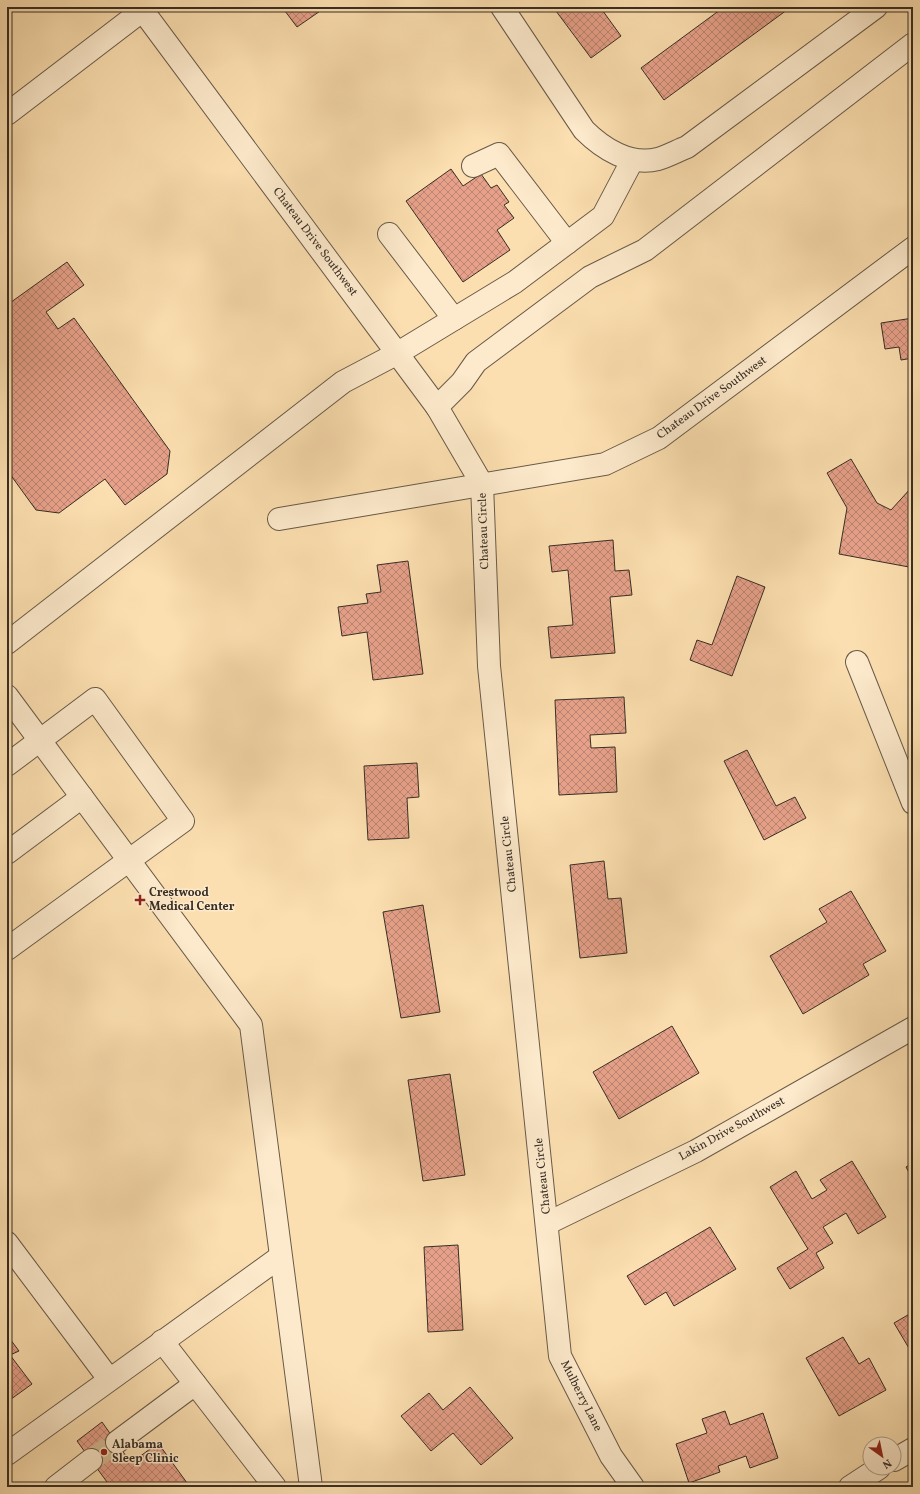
<svg xmlns="http://www.w3.org/2000/svg" width="920" height="1494" viewBox="0 0 920 1494" font-family="Vollkorn,serif">
	<defs>
		<pattern id="building-cross-hatch" width="8" height="8" patternUnits="userSpaceOnUse"><rect width="8" height="8" fill="#e7a18a"/><path d="M0 0l8 8M0 8l8-8" fill="none" stroke="#bc8471"/></pattern>
	</defs>
	<rect width="100%" height="100%" fill="#fcdfb0"/>
	<filter id="stains"><feTurbulence type="fractalNoise" baseFrequency=".005" numOctaves="4"/><feColorMatrix values="0 0 0 0 .2 0 0 0 0 .09 0 0 0 0 .02 0 0 0 .5 -.17"/></filter>
	<radialGradient id="worn" r=".72"><stop offset=".6" stop-color="#630" stop-opacity="0"/><stop offset="1" stop-color="#630" stop-opacity=".3"/></radialGradient>
	<g fill="url(#building-cross-hatch)" stroke="#372e25">
		<path d="M282,7H326L297,27Z"/>
		<path d="M553,7H600L621,36L591,58Z"/>
		<path d="M724,7H791L664,100L641,68Z"/>
		<path d="M451,169L463,186L481,174L491,188L497,185L509,202L504,205L514,218L497,230L510,250L463,282L406,201Z"/>
		<path d="M67,262L84,285L46,312L58,329L74,318L170,451L167,474L125,505L105,479L59,513L36,510L7,470V305Z"/>
		<path d="M913,318V358L901,360L899,347L885,349L881,323Z"/>
		<path d="M851,459L877,503L891,510L911,488L913,489V544L909,567L839,554L847,508L827,473Z"/>
		<path d="M613,540L615,571L629,570L632,595L610,597L615,653L551,658L548,627L573,625L568,570L552,572L549,546Z"/>
		<path d="M408,561L423,674L373,680L367,632L342,636L338,607L368,603L366,594L381,592L377,565Z"/>
		<path d="M737,576L765,587L732,676L690,660L697,640L712,645Z"/>
		<path d="M624,697L626,733L590,735L591,748L615,747L617,792L559,795L555,700Z"/>
		<path d="M747,750L776,806L795,797L806,818L764,840L724,761Z"/>
		<path d="M417,763L419,797L407,798L409,838L368,840L364,766Z"/>
		<path d="M604,861L608,899L621,898L627,953L580,958L570,865Z"/>
		<path d="M851,891L886,951L863,964L869,975L803,1014L770,956L827,922L819,909Z"/>
		<path d="M423,905L440,1012L401,1018L383,912Z"/>
		<path d="M672,1026L699,1073L619,1119L593,1072Z"/>
		<path d="M450,1074L465,1175L423,1181L408,1080Z"/>
		<path d="M852,1161L886,1217L858,1234L846,1213L823,1227L833,1243L816,1253L824,1268L790,1289L777,1268L808,1249L770,1187L796,1171L812,1199L827,1190L820,1180Z"/>
		<path d="M913,1163V1180L906,1167Z"/>
		<path d="M710,1227L736,1269L674,1306L666,1292L645,1305L627,1276Z"/>
		<path d="M458,1245L463,1330L428,1332L424,1247Z"/>
		<path d="M913,1312V1355L894,1323Z"/>
		<path d="M7,1335L19,1351L10,1355L32,1384L7,1402Z"/>
		<path d="M843,1337L859,1364L869,1358L886,1390L839,1416L806,1358Z"/>
		<path d="M470,1387L513,1438L481,1465L453,1433L431,1451L401,1416L429,1393L443,1410Z"/>
		<path d="M725,1411L730,1425L763,1413L778,1458L750,1468L746,1456L718,1466L720,1472L689,1483L676,1444L707,1433L702,1419Z"/>
		<path d="M102,1422L131,1463L158,1443L190,1487H101L107,1482L77,1441Z"/>
	</g>
	<g fill="none" stroke-linecap="round" stroke-linejoin="round">
		<path stroke="#d5bc94" stroke-width="22" stroke-dasharray="22 11" stroke-linecap="butt" d="M91,1460L117,1442"/>
		<defs>
			<g id="minor">
				<path d="M140,7L437,407L482,484L489,666L560,1356L611,1456L633,1487"/>
				<path d="M502,7L584,130C603,149 630,166 658,159C668,156 677,151 687,147L876,7"/>
				<path d="M7,114L143,10"/>
				<path d="M473,166L499,154L567,243"/>
				<path d="M389,234L454,319"/>
				<path d="M437,407L462,382L476,362L590,277L645,250L913,44"/>
				<path d="M279,519L605,464L659,438L913,248"/>
				<path d="M7,643L343,382L398,353L515,282L603,216L632,161"/>
				<path d="M857,662L913,803"/>
				<path d="M7,696L251,1025L311,1487"/>
				<path d="M7,765L95,699L183,821L7,949"/>
				<path d="M7,853L82,797"/>
				<path d="M548,1223L696,1151L913,1028"/>
				<path d="M7,1243L109,1379"/>
				<path d="M162,1341L275,1487"/>
				<path d="M117,1442L195,1384"/>
				<path d="M7,1454L280,1257"/>
				<path d="M894,1460L913,1449"/>
				<path d="M56,1487L91,1460"/>
				<path d="M850,1487L879,1468"/>
			</g>
		</defs>
		<use href="#minor" stroke="#685a48" stroke-width="24"/>
		<use href="#minor" stroke="#fdeacc" stroke-width="22"/>
	</g>
	<g fill="#8f2418" stroke="#fdeacc" stroke-width="1.5">
		<path d="M138 894h4v4h4v4h-4v4h-4v-4h-4v-4h4z"/>
		<circle cx="104" cy="1452" r="4"/>
	</g>
	<g text-anchor="middle" dominant-baseline="central" stroke-width="3" stroke-linejoin="round" paint-order="stroke">
		<g font-size="12" fill="#372e25" stroke="#fdeacc">
			<text transform="translate(315 242) rotate(53)">Chateau Drive Southwest</text>
			<text transform="translate(712 398) rotate(-36)">Chateau Drive Southwest</text>
			<text transform="translate(484 531) rotate(-92)">Chateau Circle</text>
			<text transform="translate(509 854) rotate(-96)">Chateau Circle</text>
			<text transform="translate(732 1129) rotate(-29)">Lakin Drive Southwest</text>
			<text transform="translate(543 1176) rotate(-96)">Chateau Circle</text>
			<text transform="translate(581 1396) rotate(63)">Mulberry Lane</text>
		</g>
		<g font-size="12" font-weight="bold" fill="#372e25" stroke="#fdeacc" text-anchor="start">
			<text x="149" y="893">Crestwood<tspan x="149" dy="14">Medical Center</tspan></text>
			<text x="112" y="1445">Alabama<tspan x="112" dy="14">Sleep Clinic</tspan></text>
		</g>
	</g>
	<rect width="920" height="1494" fill="none" stroke="#fcdfb0" stroke-width="24"/>
	<rect x="8" y="8" width="904" height="1478" fill="none" stroke="#372e25" stroke-width="2"/>
	<rect x="12" y="12" width="896" height="1470" fill="none" stroke="#372e25"/>
	<g transform="translate(882 1456) rotate(147)"><circle r="19" fill="#fdeacc" stroke="#ae9f89"/>
	<path d="M0-3L7 15L0 10L-7 15Z" fill="#8f2418"/>
	<text y="-6" font-size="11" font-weight="bold" text-anchor="middle" fill="#372e25">N</text>
	</g>
	<rect width="100%" height="100%" filter="url(#stains)"/>
	<rect width="100%" height="100%" fill="url(#worn)"/>
</svg>
